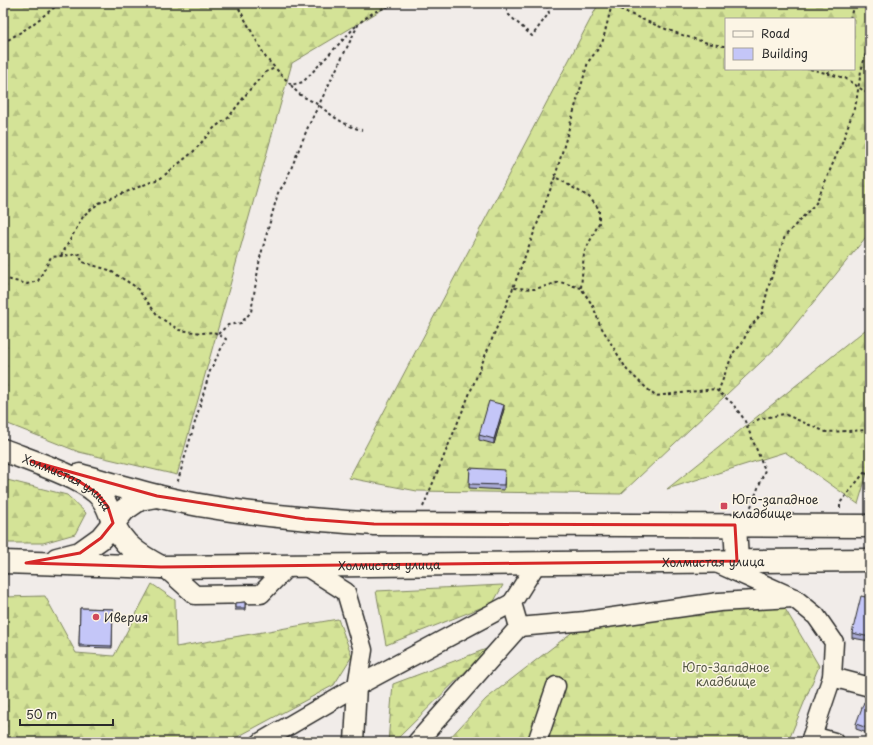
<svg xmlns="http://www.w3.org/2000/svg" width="873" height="745" viewBox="0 0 873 745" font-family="'Playpen Sans',sans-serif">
	<defs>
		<pattern id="forest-firs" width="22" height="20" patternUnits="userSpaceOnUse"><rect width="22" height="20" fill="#d4e397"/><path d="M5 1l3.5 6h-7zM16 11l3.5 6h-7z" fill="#b6c382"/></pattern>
	</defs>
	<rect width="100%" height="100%" fill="#f1ece9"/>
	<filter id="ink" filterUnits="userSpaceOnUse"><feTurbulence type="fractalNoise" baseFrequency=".025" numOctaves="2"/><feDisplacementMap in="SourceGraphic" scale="8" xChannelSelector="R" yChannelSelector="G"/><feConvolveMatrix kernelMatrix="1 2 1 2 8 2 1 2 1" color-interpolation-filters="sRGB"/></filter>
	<g filter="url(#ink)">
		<g fill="url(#forest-firs)" stroke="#808761" fill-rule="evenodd">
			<path d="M3,3H393L292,63L177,475L79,452L3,422Z"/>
			<path d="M599,3H870V232L778,346L621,494L417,491L349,478ZM726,19H854V69H726Z"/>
			<path d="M870,326V464L858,504L785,452L667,489Z"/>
			<path d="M3,479L67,495L86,513L75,534L43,543H3Z"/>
			<path d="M152,584L175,600L176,647L338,619L352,656L334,685L228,742H3V597L45,596L76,653L114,656Z"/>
			<path d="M503,585L493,603L386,645L376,591Z"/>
			<path d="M710,606L784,607L819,666L788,742H446L486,699L575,630Z"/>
			<path d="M489,648L394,742H388L393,684Z"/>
		</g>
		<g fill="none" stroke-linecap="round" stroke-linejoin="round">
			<defs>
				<g id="minor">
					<path d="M714,562L794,598L816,616L834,642L832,677L810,742"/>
					<path d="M305,566L346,592L363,650L357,686L354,742"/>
					<path d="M164,567L195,595L261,594L288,566"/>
					<path d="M519,627L585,621L719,602L794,598"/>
					<path d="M832,677L870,687"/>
					<path d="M812,736L834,742"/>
					<path d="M261,742L357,686L512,603"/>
					<path d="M417,742L519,627L512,603L537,563"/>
					<path d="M537,742L556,686"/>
				</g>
				<g id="major">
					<path d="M57,559L80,553L101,538L124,510L140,499L157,496"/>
					<path d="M3,562L161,567"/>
				</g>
				<g id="highway">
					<path id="s1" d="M3,450C28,460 79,476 97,493C106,501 109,511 113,522C122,545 140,556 161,567L870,560"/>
					<path d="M80,475C123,487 166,500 211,507C265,516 320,520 374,524L870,526"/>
					<path d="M735,525L737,561"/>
				</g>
			</defs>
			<use href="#minor" stroke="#2b2b2b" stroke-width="21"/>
			<use href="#major" stroke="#2b2b2b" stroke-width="25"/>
			<use href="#highway" stroke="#2b2b2b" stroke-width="25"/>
			<g stroke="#2b2b2b" stroke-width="2" stroke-dasharray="3 3" stroke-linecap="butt">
				<path d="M236,3L266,58L291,85L303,82L356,26"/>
				<path d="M504,3L509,15L532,36L549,13L546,3"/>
				<path d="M610,3C629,16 704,46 726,46"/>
				<path d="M612,4L602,44L588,62L555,177L589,197L599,209V223L584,253L581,288L593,306L600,325L627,370L655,396L715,389L732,403L744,419L765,470L750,509"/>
				<path d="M850,19L854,3"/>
				<path d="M3,43L29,27L60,3"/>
				<path d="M810,69L845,78L870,95"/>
				<path d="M827,73L834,69"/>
				<path d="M291,85C301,99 308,97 321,107C334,117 345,126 362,130"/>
				<path d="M555,177L513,288L535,289L560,282L581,288"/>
				<path d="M61,256L84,215L99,203L161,178L193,152L215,127L228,118L251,88L266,72L275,68"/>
				<path d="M3,278L27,284L38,281L51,257L80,254L82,262L109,270L136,287L159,317L179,330L202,333L214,332L226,339L210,371L177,484"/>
				<path d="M218,334L228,325L241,323L251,312L260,258L278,193L286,181L308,127L359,23L374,12L397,3"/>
				<path d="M718,392L733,353L742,344L748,330L762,313L769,285L785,236L816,203L843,140L856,103L861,71L870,39"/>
				<path d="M747,427L759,419L784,414L826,432L870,430"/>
				<path d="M864,473L870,475"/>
				<path d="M423,507L513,288"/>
				<path d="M840,508V503L864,473L870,470"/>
			</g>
			<use href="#minor" stroke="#fcf5e5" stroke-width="18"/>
			<use href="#major" stroke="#fcf5e5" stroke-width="22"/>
			<use href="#highway" stroke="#fcf5e5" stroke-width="22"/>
		</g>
		<g fill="#a9aad5" stroke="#2b2b2b">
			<path d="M504,409L494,444L479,440V435Z"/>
			<path d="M470,468L505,474L504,490L469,488Z"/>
			<path d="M870,598V641L852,638V633Z"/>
			<path d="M245,602V610H235V603Z"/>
			<path d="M80,608L113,609L112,648L79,647Z"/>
			<path d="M870,704V734L856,729V724Z"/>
		</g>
		<path fill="#898bae" stroke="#2b2b2b" d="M504,405V409L494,444V439Z"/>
		<g fill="#c4c6f8" stroke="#2b2b2b">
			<path d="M489,401L504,405L494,439L479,435Z"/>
			<path d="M470,468L505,470L504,485L469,484Z"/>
			<path d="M861,596L870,598V637L852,633Z"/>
			<path d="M245,602V608H235V603Z"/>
			<path d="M80,608L113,609L112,646L79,645Z"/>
			<path d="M864,702L870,704V729L856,724Z"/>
		</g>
	</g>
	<path fill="none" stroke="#d62828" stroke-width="3" stroke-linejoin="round" d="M31,461L157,496L305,519L374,524L735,525L737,561L161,567L26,563L80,553L101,538L113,523L108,507L97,493L77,480Z"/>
	<g fill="#d1495b" stroke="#fcf5e5" stroke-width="1.5">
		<rect x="720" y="502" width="8" height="8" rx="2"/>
		<circle cx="96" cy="617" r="4"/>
	</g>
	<g text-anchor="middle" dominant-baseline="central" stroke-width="3" stroke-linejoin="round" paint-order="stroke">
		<g font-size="12" fill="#2b2b2b" stroke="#fcf5e5">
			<text stroke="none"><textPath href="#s1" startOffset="73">Холмистая улица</textPath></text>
			<text stroke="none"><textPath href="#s1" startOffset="757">Холмистая улица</textPath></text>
			<text stroke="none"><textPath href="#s1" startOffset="433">Холмистая улица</textPath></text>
		</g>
		<g font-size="12" fill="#2b2b2b" stroke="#fcf5e5" text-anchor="start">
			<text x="732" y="499">Юго-западное<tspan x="732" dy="14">кладбище</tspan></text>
			<text x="104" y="617">Иверия</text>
		</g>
		<g font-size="12" fill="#555946" stroke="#fcf5e5">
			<text x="726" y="667">Юго-Западное<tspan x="726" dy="14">кладбище</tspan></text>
		</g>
	</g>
	<rect width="873" height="745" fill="none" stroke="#fcf5e5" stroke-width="16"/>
	<rect x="8" y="8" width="857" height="729" fill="none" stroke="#2b2b2b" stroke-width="1.5" filter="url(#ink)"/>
	<rect x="725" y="18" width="130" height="52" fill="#fcf5e5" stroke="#a8a49b"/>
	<rect x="733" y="31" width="20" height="6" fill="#fcf5e5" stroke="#a8a49b"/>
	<text x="761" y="38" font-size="12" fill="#2b2b2b">Road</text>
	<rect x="733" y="48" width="20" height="12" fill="#c4c6f8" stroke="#a8a49b"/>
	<text x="761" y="58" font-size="12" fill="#2b2b2b">Building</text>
	<path d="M20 719v6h93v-6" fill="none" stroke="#2b2b2b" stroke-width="2"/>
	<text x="26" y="719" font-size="12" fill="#2b2b2b" stroke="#fcf5e5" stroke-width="3" paint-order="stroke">50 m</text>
</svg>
